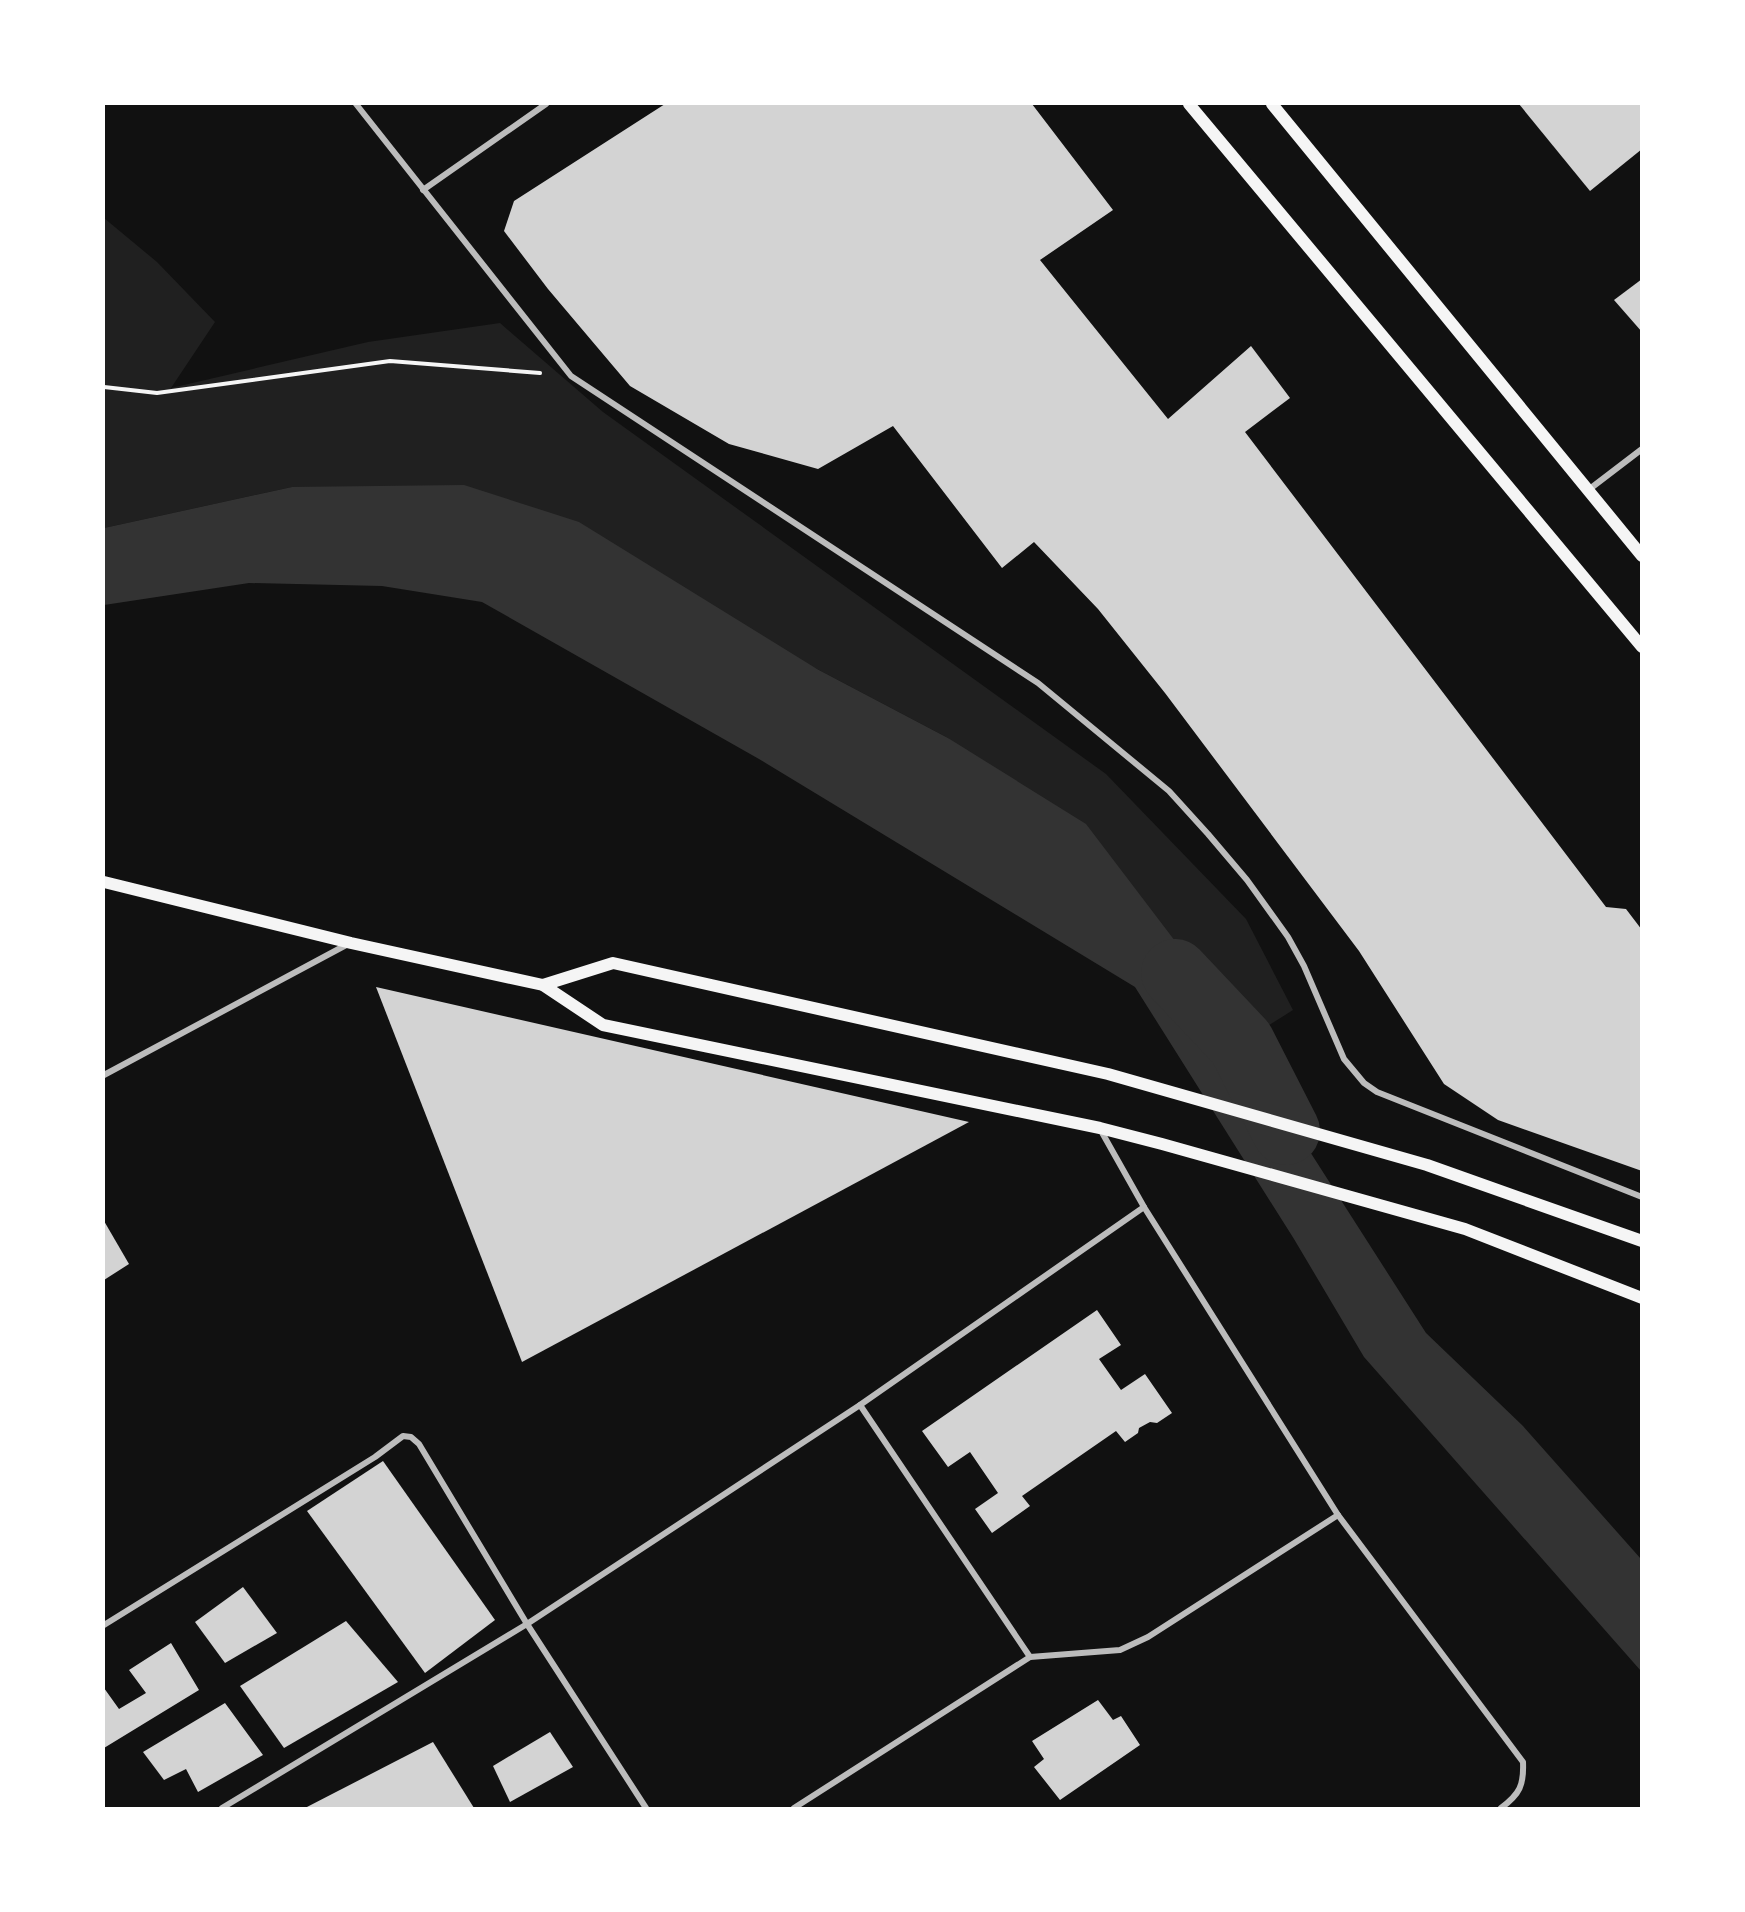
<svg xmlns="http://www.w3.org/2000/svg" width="1745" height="1912" viewBox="0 0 1745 1912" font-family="'Open Sans',sans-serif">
	<rect width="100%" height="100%" fill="#111"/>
	<path fill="#202020" d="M104,218L157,262L215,322L171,388L368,342L500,323L603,412L1106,774L1246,919L1293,1010L1241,1043L1175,941L948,738L817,669L292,487L104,528Z"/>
	<path fill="#333" d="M464,485L579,522L817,669L948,738L1086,824L1175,941L1426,1333L1523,1426L1641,1559V1671L1364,1357L1294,1239L1135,987L759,759L482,602L382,586L249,583L104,605V528L292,487Z"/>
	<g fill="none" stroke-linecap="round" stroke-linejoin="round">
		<path stroke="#333" stroke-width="68" d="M1175,973L1241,1043L1286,1131"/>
	</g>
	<g fill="#d3d3d3">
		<path d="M665,104H1032L1113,210L1040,260L1168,419L1251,346L1290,398L1245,432L1606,907L1626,909L1642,930V1171L1498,1120L1444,1084L1359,951L1165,693L1098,609L1034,542L1002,568L893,426L818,469L729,444L630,386L548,289L504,231L514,201Z"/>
		<path d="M1519,104H1642V149L1590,191Z"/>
		<path d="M1642,279V332L1614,300Z"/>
		<path d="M376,987L969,1122L522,1362Z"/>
		<path d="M104,1221L129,1264L104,1280Z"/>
		<path d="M1097,1310L1121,1345L1099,1359L1121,1390L1145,1374L1172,1413L1157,1423L1150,1422L1139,1428L1138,1433L1125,1442L1116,1431L1022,1496L1030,1506L992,1533L975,1509L998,1493L970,1452L948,1467L922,1431Z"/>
		<path d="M383,1461L495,1620L425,1673L307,1511Z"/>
		<path d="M243,1587L277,1633L225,1663L195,1622Z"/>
		<path d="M346,1621L398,1682L284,1748L240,1686Z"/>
		<path d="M171,1643L199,1690L104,1748V1688L119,1709L146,1693L129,1670Z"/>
		<path d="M1098,1700L1113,1720L1121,1716L1140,1745L1060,1800L1034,1767L1044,1759L1032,1741Z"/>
		<path d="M225,1703L263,1755L198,1792L186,1769L164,1780L143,1752Z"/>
		<path d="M550,1732L573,1767L510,1802L493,1766Z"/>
		<path d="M433,1742L474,1808H305Z"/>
	</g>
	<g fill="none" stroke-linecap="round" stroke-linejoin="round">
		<path stroke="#f5f5f5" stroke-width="4" d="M104,387L157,393L390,361L540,373"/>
		<g stroke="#bcbcbc" stroke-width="6">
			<path d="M356,104L571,376L1038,683L1169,791L1208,834L1247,880L1288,937L1304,966L1344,1059L1364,1083L1377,1092L1642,1197"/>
			<path d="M423,190L546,104"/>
			<path d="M1587,491L1642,449"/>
			<path d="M104,1075L348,944"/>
			<path d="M1144,1207L1338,1515L1523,1762C1524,1785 1520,1794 1501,1808"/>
			<path d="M104,1625L375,1457L403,1436L411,1437L419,1444L527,1624L646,1808"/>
			<path d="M1030,1657L1120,1650L1148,1637L1338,1515"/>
			<path d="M222,1808L527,1624L860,1405L1144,1207L1100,1129"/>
			<path d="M794,1808L1030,1657L860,1405"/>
		</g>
		<g stroke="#f5f5f5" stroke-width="12">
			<path d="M1189,104L1642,647"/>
			<path d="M1272,104L1642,556"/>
			<path d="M104,882L351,943L543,985L603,1025L1100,1128L1162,1144L1465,1229L1642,1298"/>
			<path d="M543,985L613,963L1108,1074L1427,1165L1642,1241"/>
		</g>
	</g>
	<rect width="1745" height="1912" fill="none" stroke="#ffffff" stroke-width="210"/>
</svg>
